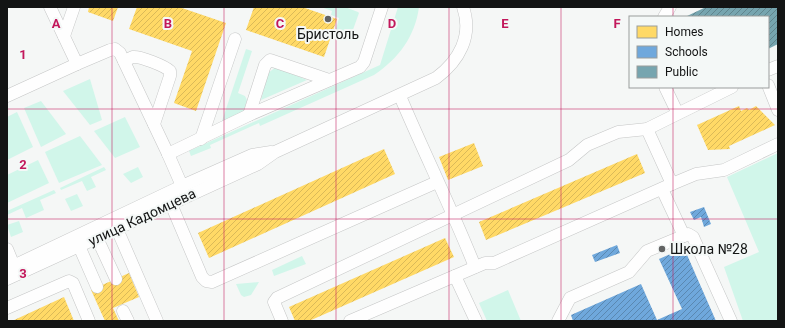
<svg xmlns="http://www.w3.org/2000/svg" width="785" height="328" viewBox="0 0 785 328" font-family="Roboto,sans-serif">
	<defs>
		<pattern id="homes-hatch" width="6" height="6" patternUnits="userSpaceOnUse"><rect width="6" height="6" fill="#ffd966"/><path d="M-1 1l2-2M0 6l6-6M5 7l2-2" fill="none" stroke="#dab958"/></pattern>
		<pattern id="schools-hatch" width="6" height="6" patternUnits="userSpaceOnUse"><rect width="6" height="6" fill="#6fa8dc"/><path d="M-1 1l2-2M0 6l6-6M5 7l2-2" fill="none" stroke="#5a88b1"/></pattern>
		<pattern id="public-hatch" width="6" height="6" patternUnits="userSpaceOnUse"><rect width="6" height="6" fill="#76a5af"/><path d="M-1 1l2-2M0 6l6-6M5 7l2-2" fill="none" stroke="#60858d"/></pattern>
	</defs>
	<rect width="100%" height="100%" fill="#f5f7f6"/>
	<g fill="#d1f6ea">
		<path d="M321,7H345L358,12L359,13L350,38L335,33L339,18L331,15L332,11Z"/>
		<path d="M398,7H419C415,37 398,59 374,75L260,126L259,123L210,145L211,148L191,156L189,151L380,65Z"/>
		<path d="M246,49L252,51L238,93L245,96L247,100L243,113L224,122L222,121Z"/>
		<path d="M276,67L307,80L261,100L268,73Z"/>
		<path d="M90,79L102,120L90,125L63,91Z"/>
		<path d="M41,101L66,134L41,147L24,108Z"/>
		<path d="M17,112L33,147L7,160V117Z"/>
		<path d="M125,117L140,147L115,158L94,131Z"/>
		<path d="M80,136L102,165L59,183L45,152Z"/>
		<path d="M778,153V321H743L724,267L759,252L727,177Z"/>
		<path d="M38,160L49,183L7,203V175Z"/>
		<path d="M104,167L106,170L91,177L96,187L87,191L82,181L61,190L60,188Z"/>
		<path d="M138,167L143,177L131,183L123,174Z"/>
		<path d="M54,190L56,193L40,200L44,210L26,218L22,208L7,215V211Z"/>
		<path d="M77,194L83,206L71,211L65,199Z"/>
		<path d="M19,221L23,232L11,237L7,225Z"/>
		<path d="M302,256L306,264L274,276L272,270Z"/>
		<path d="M259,282L251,295L244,297L241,295L236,284Z"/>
		<path d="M508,290L521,321H487L479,303Z"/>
	</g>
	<g fill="url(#homes-hatch)">
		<path d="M89,7H118L113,21L88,12Z"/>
		<path d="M137,7H179L226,23L196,111L174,103L192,51L129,29Z"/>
		<path d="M254,7H302L337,19L324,57L246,30Z"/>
		<path d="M739,106L741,111L747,108L749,110L756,106L775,125L729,146L730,149L708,150L697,125Z"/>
		<path d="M474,143L483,166L448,180L439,157Z"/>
		<path d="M384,149L395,174L209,258L198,233Z"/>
		<path d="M637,154L645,173L486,240L479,222Z"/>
		<path d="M445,238L454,257L309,321H295L289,307Z"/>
		<path d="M129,273L139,297L113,308L119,321H105L91,290Z"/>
		<path d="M64,297L74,321H12Z"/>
	</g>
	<g fill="url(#schools-hatch)">
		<path d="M704,207L711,224L704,227L701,217L694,220L690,212Z"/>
		<path d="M617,245L620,253L595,262L592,255Z"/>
		<path d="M684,248L716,321H573L571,315L641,284L657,320L682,309L659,259Z"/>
	</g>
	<path fill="url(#public-hatch)" d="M706,7H778V44L768,49V17H685Z"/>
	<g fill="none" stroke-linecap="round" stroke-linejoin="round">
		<defs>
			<g id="minor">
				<path d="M50,7L77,64L110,50L115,49L120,53L168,154"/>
				<path d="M664,17L670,7"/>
				<path d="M64,36L74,7"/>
				<path d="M124,61C127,60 130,58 133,57C140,56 165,66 170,71V76L154,124"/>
				<path d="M768,70L778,66"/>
				<path d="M768,85L778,110"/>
				<path d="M665,87L677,112"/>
				<path d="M7,96L77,64"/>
				<path d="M400,96C424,153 452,209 475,267"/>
				<path d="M249,115L265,65L270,60L329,80"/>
				<path d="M201,139L235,39"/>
				<path d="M672,184L696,174L724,170L778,144"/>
				<path d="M182,186L168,154L249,115L360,67L364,62L382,7"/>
				<path d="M662,189L684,236"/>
				<path d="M171,204L202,277L206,281L212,282L437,182"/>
				<path d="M117,229L157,321"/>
				<path d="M97,238L116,279"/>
				<path d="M79,246L97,287"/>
				<path d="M7,249L14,266"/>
				<path d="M7,269L182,186L252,155L271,152"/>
				<path d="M455,276L476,321"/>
				<path d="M7,279L258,164L275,152L436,78C459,61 473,36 463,7"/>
				<path d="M7,308L69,281L73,283L89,321"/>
				<path d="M123,311L128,321"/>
				<path d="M282,321L274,302L277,298L569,160L587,145L618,132L647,129L732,87"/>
				<path d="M350,321L485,263H494L672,184L647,129"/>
				<path d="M558,321L570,298L629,272L647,251L688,234L693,237L731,321"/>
			</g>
		</defs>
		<use href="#minor" stroke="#c5c6c6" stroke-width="13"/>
		<use href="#minor" stroke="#fefefe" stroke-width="12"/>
	</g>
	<path fill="none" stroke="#c2185b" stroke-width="1" stroke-opacity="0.55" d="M112,7V321M224,7V321M336,7V321M449,7V321M561,7V321M673,7V17M673,87V321M7,109H778M7,219H778"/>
	<g fill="#626363" stroke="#f4f8f7" stroke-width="1.5">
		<circle cx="328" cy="19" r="4"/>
		<circle cx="662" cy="249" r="4"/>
	</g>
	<g text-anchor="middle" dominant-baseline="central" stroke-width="4" stroke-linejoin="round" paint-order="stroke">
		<g font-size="14" fill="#131414" stroke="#f4f8f7">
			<text x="328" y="34">Бристоль</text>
			<text x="670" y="249" text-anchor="start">Школа №28</text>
		</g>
		<g font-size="14" fill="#131414" stroke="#f4f8f7">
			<text transform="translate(142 217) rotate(-25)">улица Кадомцева</text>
		</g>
	</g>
	<g font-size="13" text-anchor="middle" font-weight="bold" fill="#c2185b" stroke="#f4f8f7" stroke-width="4" stroke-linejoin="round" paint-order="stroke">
		<text x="56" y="28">A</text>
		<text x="168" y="28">B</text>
		<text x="280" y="28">C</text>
		<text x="392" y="28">D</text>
		<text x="505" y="28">E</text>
		<text x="617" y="28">F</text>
		<text x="23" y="59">1</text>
		<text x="23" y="169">2</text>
		<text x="23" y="278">3</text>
	</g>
	<rect width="785" height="328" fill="none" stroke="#131414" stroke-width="16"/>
	<rect x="629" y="16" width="140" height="72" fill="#f4f8f7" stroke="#9a9d9c"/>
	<rect x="637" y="26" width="20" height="12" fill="#ffd966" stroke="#9a9d9c"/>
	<text x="665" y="36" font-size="12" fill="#131414">Homes</text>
	<rect x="637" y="46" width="20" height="12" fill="#6fa8dc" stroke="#9a9d9c"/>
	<text x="665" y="56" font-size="12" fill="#131414">Schools</text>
	<rect x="637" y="66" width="20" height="12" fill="#76a5af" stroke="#9a9d9c"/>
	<text x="665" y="76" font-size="12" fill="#131414">Public</text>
</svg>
